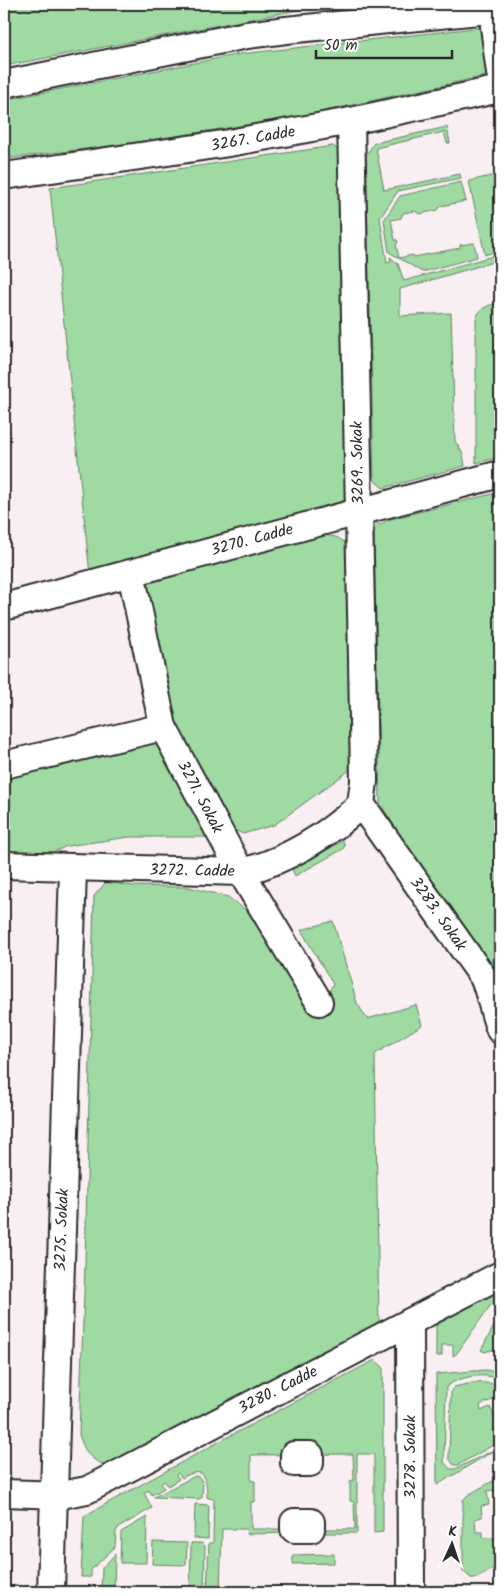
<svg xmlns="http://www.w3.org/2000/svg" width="504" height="1596" viewBox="0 0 504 1596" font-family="Kalam,sans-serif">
	<rect width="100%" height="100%" fill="#f9eef1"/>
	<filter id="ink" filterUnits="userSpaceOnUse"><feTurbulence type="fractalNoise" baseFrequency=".02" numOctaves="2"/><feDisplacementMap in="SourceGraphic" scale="10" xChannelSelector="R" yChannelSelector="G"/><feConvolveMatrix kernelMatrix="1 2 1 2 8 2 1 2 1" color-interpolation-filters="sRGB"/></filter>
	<g filter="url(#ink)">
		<g fill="#9edaa2" stroke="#648266">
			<path d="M4,4H335L326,7L298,10L4,66Z"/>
			<path d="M494,26L499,73L297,117L125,144L4,159V100L240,54Z"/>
			<path d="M447,127L450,143H447L444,132L376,148L384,190L460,174L461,178L398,191L380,218L387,263L391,262L390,257L398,264L404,281L500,254V260L400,289V316L451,313L455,441L463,454L465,466L383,488L374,480L366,155L374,143Z"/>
			<path d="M333,146L341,152L349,496L345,502L90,575L50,188Z"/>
			<path d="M500,174V250L485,255L469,181Z"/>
			<path d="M461,182L466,201L441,206L438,210L419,214L415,211L403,213L401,218L391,220L395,240H397L398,243L396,244L399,258L413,255L414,257L460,248V245L474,243L477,257L422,272L389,252L384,220L400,196Z"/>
			<path d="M500,303V457L476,463V319C480,307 488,305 500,303Z"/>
			<path d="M500,492V653L498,655C497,672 490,695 500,710V977H497L398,832L380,803L374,537L375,529L370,523L374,519L380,525L387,520Z"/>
			<path d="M321,535C338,536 342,538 352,551L355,764L350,770L274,825L243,834L226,826L175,735L141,582Z"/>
			<path d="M158,736L210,837H129L67,846L47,855L4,851V773Z"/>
			<path d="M343,841L345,845L343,849L295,876L292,869Z"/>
			<path d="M106,882L133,886L188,887L228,897L255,917L277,954L285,974L304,997L326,998L333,984L301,930L333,921L357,1003L367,1019L416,1005L422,1025L375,1054L379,1325L107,1466C89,1459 85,1453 79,1434L85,1265L94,896Z"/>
			<path d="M500,1290V1297L490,1306L457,1353L453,1356V1345H442V1356H436V1325Z"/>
			<path d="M500,1315V1348L484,1352L481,1350Z"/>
			<path d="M375,1360L383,1367V1532L374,1533V1454H357V1533H313L311,1529H355L354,1502L350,1501V1481L354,1480L353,1454L251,1455V1481H255V1502H251V1529H294L292,1533L247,1534V1529H222L220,1592H207L209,1543H213L214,1499L208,1498L207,1497C207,1476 204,1465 182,1478L178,1473L176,1475L179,1479L168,1486L164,1481L161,1483L164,1488L152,1495L149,1490L144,1493L152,1508L118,1528L116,1532L115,1547L91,1570V1577H81L84,1516L224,1439Z"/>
			<path d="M486,1370L500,1373V1380C486,1372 459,1376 446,1387L444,1462L450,1469H455L500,1447L437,1485L436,1374Z"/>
			<path d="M472,1383C483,1383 504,1380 497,1398L480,1405L481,1411L490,1407L500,1429V1432L496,1435L497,1438L500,1437V1441L458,1465H454L449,1458L451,1392L454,1387Z"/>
			<path d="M195,1476L199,1477L203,1483L202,1497L199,1499L154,1497Z"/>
			<path d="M500,1477V1493L495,1494L494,1490L487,1491L489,1505L481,1506L482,1517L475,1519L476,1532H483V1538H500V1565L477,1578H471L463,1571V1500L468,1495Z"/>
			<path d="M195,1504L209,1505L208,1539L194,1538Z"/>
			<path d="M147,1517L146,1563H120L121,1532Z"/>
			<path d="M153,1542L187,1543L186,1565L152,1564Z"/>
			<path d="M191,1543H202L205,1546L204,1592H190Z"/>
			<path d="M115,1554L114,1592H101L102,1568Z"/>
			<path d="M334,1554V1563L293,1564V1555Z"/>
		</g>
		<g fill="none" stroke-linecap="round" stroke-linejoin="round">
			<defs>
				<g id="minor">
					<path d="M500,25L494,26L500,73"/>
					<path d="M4,84L247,35L286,30L500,9"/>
					<path d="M351,121L362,659L364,781L361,804"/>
					<path d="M4,176L229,143L351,121L500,89"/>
					<path d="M131,573L163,727L241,872L319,1002"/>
					<path d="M4,607L500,474"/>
					<path d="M4,765L163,727"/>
					<path d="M361,804L483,977C491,994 493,1013 500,1030"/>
					<path d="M4,865L241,872C285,862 329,835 361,804"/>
					<path d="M410,1322L411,1592"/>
					<rect x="294" y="1455" width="16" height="8"/>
					<path d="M4,1493L61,1495L87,1490L500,1275"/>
					<rect x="294" y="1522" width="17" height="7"/>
					<path d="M51,1592L73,869"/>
				</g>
			</defs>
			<use href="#minor" stroke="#2b2b2b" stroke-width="30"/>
			<use href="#minor" stroke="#fff" stroke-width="26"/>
		</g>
	</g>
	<g text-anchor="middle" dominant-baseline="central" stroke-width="4.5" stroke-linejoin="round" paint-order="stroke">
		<g font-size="16" fill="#2b2b2b" stroke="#fff">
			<text transform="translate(253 139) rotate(-10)">3267. Cadde</text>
			<text transform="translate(358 463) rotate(-91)">3269. Sokak</text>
			<text transform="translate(252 540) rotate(-15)">3270. Cadde</text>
			<text transform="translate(200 797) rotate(62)">3271. Sokak</text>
			<text transform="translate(192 871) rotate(1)">3272. Cadde</text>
			<text transform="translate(438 914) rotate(55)">3283. Sokak</text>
			<text transform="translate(62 1230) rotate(-88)">3275. Sokak</text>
			<text transform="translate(278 1390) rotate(-27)">3280. Cadde</text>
			<text transform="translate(410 1457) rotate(-90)">3278. Sokak</text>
		</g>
	</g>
	<rect width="504" height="1596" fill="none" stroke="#fff" stroke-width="20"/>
	<rect x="10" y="10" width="484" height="1576" fill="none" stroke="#2b2b2b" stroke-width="2" filter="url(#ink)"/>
	<g transform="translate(452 1544) rotate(3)" stroke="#ffffff" stroke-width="4" paint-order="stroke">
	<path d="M0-4L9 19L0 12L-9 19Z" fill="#2b2b2b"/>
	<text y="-8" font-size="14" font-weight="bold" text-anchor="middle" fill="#2b2b2b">K</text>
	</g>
	<path d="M316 50v8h136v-8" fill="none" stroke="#2b2b2b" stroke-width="2.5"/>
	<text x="324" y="50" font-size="15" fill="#2b2b2b" stroke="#ffffff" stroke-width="4" paint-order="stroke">50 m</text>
</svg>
